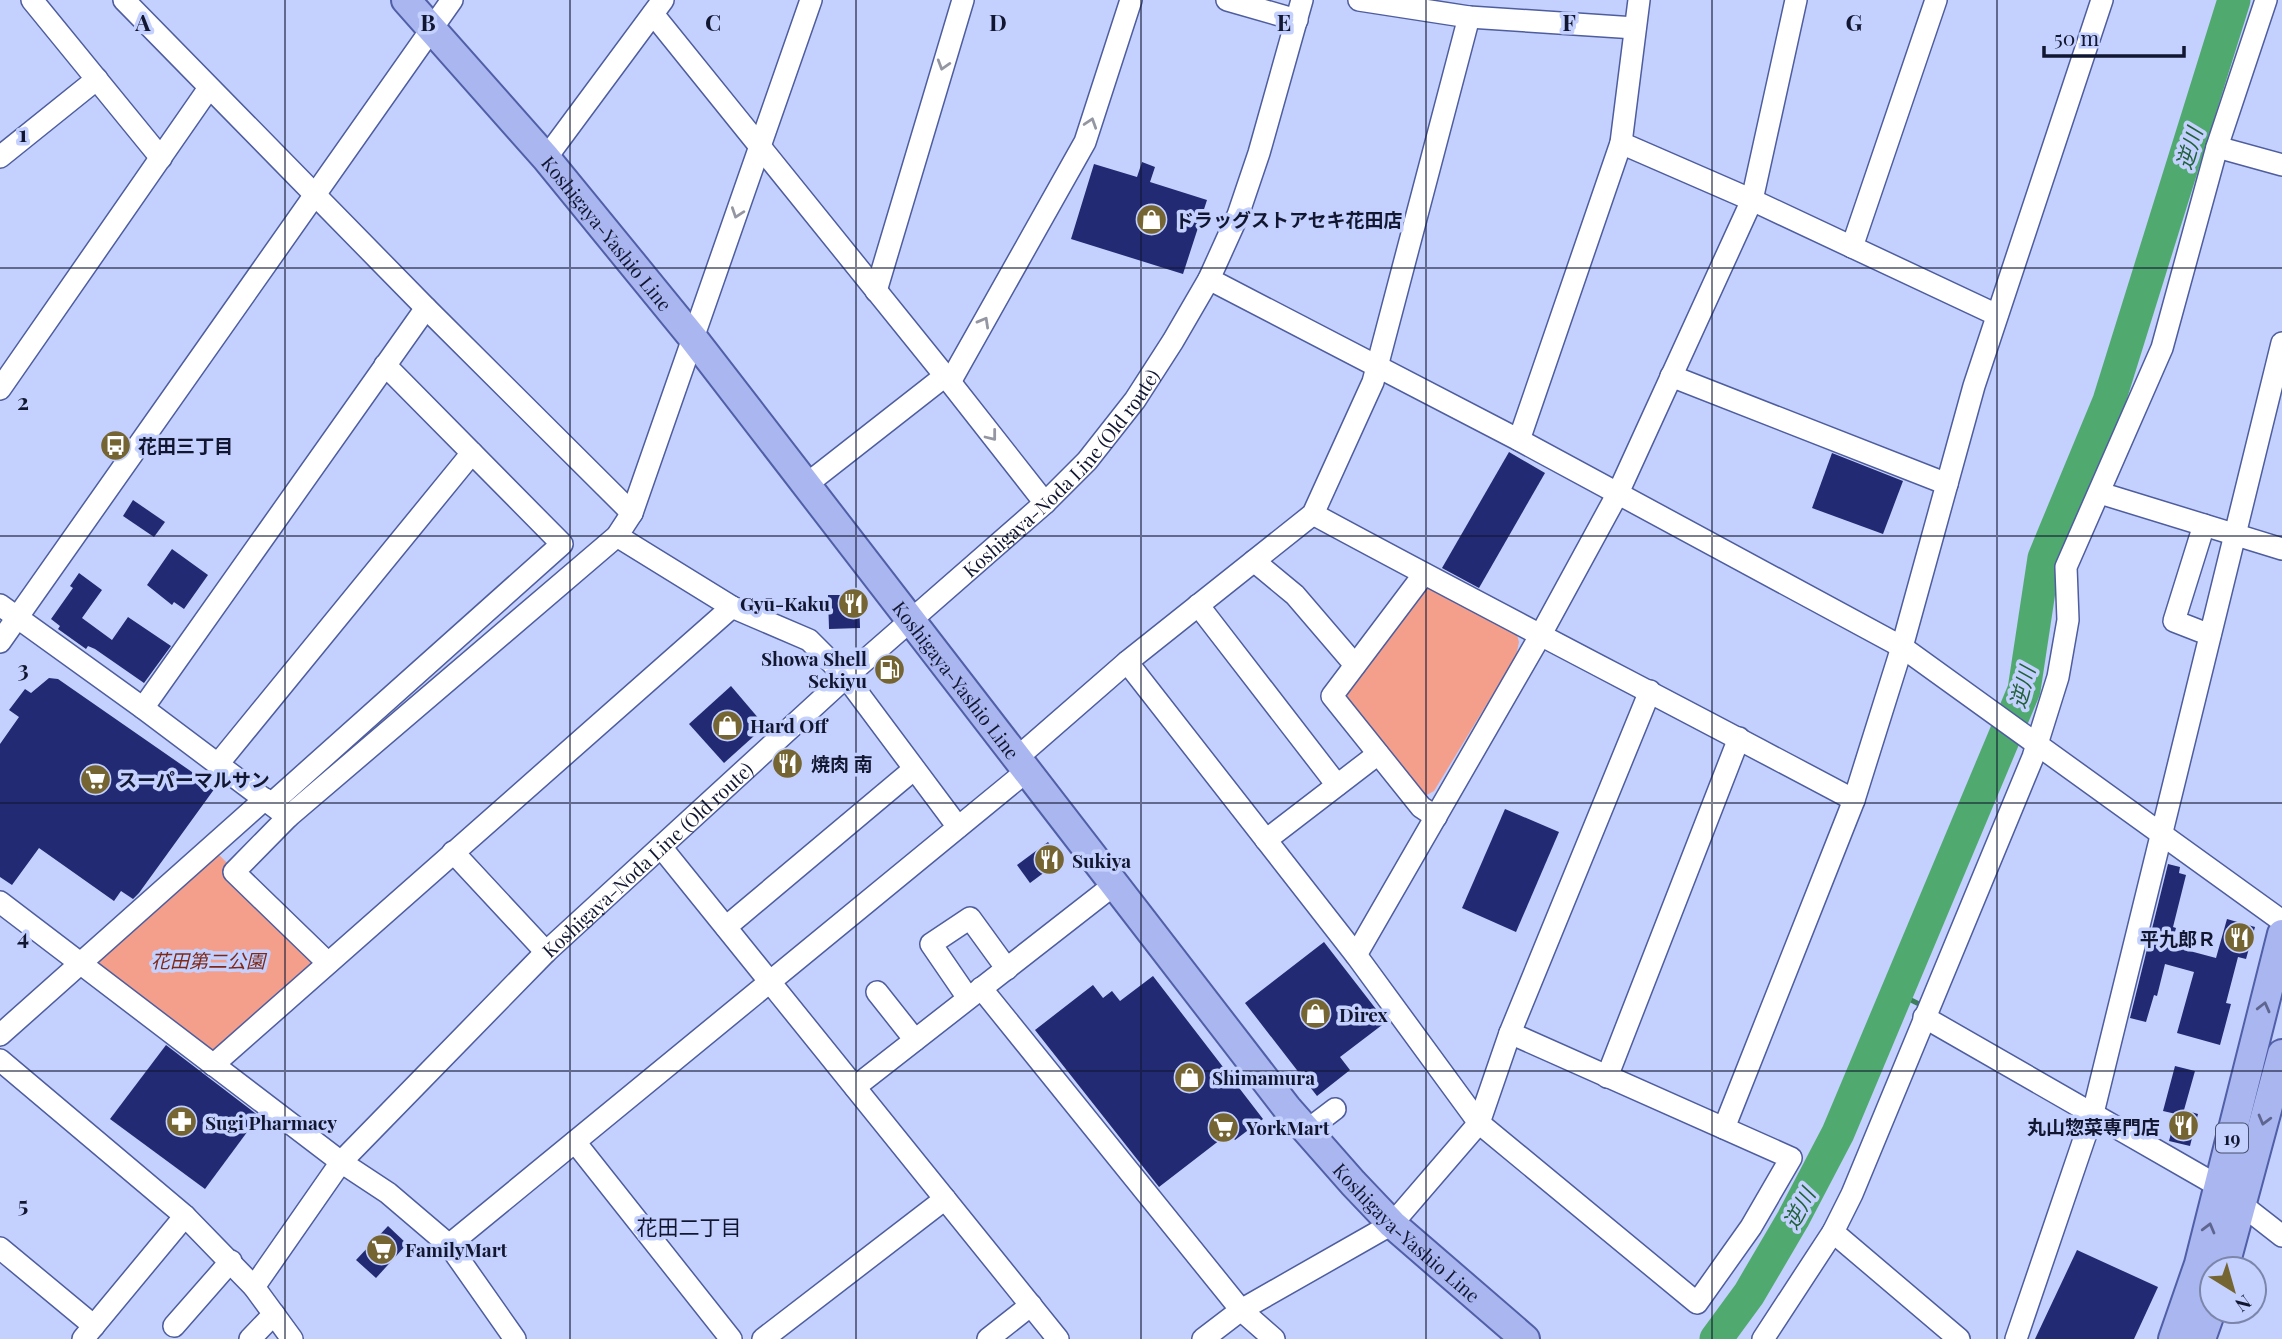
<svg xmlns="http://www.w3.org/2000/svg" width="2282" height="1339" viewBox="0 0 2282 1339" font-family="'Playfair Display','Noto Sans JP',serif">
	<rect width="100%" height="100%" fill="#c4d0fd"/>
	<g fill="#f39f8c">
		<path d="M1430,588L1516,632L1519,642L1516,656L1434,791L1425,796L1348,701L1347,694L1423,591Z"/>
		<path d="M211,847L328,963L213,1065L81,964Z"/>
	</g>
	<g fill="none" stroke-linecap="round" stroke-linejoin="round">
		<path stroke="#3d7e5c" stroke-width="5" d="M1897,993L1919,1004"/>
		<path stroke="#50aa6f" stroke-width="33" d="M1716,1339L1749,1294L1793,1219L1838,1133L2024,690L2044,558L2109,401L2234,0"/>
	</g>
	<g fill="#222a73">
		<path d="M1142,162L1155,167L1150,182L1207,200L1183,274L1071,239L1094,164L1137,177Z"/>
		<path d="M1509,452L1545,473L1479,588L1442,568Z"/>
		<path d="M1832,453L1903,481L1883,534L1812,508Z"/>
		<path d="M133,500L165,522L154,537L123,516Z"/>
		<path d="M172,549L208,575L184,609L174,602L172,605L147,585Z"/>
		<path d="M79,573L102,590L82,618L112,640L128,617L171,646L144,683L95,649L88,646L86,649L58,629L60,626L51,619L73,588L70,586Z"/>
		<path d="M828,595H859L860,628L829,629Z"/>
		<path d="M49,678L58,679L215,788L139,893L133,899L121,891L114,901L39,848L12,885L0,877V744L19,717L9,710L25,689L31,693Z"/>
		<path d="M731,686L765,726L724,763L689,724Z"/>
		<path d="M1505,809L1559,832L1516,932L1462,908Z"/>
		<path d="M1048,842L1061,860L1030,883L1017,865Z"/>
		<path d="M2168,864L2180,867L2179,873L2186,875L2173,927L2176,928L2171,946L2216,958L2227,919L2255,927L2246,959L2238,957L2226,1003L2231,1004L2220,1045L2177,1033L2194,972L2165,964L2157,996L2154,995L2146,1022L2130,1018Z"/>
		<path d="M1324,942L1386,1022L1340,1057L1350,1070L1317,1096L1245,1003Z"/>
		<path d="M1153,976L1263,1119L1235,1140L1229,1133L1159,1187L1035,1030L1093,985L1103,998L1112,991L1120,1001Z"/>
		<path d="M166,1045L259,1116L205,1189L110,1119Z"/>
		<path d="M2175,1066L2195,1071L2184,1110L2198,1114L2190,1146L2169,1141L2176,1114L2163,1111Z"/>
		<path d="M388,1226L407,1244L376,1278L356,1260Z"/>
		<path d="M2077,1250L2158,1287L2134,1339H2035Z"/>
	</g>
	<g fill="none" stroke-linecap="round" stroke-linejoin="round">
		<defs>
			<g id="minor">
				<path d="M32,0L161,158"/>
				<path d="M124,0L426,308L632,513"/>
				<path d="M1227,0L1297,20"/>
				<path d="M1359,0L1469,17L1635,28"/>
				<path d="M653,14L950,382L1045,503"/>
				<path d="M1621,143L1752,200L1997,315"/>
				<path d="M2217,147L2282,165"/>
				<path d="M0,157L97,79"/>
				<path d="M546,158L663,0"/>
				<path d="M1852,247L1936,0"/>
				<path d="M1209,279L1519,440L1902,647L2282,921"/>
				<path d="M876,291L963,0"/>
				<path d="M1671,376L1947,484"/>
				<path d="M950,382L1085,142L1131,0"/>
				<path d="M0,389L209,88"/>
				<path d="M1519,440L1621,143L1639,0"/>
				<path d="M807,484L945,376"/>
				<path d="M2100,493L2282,549"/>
				<path d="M1313,514C1492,611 1674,704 1854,800"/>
				<path d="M2204,525L2174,621L2210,635"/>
				<path d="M617,536L732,607L809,640L846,677L958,827"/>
				<path d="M1254,561L1295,595L1355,665"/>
				<path d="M1424,574L1332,696L1421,807L1436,817"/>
				<path d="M0,605L143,708L288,817L617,536L632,513L811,0"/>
				<path d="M1198,605L1337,785"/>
				<path d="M0,642L452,0"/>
				<path d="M1127,662L1356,955L1479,1123L1697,1303L1751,1227L1791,1158L1510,1033"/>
				<path d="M143,708L426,308"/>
				<path d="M1018,757L1127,662L1313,514L1373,382L1469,17"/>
				<path d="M218,764L472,453"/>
				<path d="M271,804L562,544L385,365"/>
				<path d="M288,817L234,872L328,963"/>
				<path d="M1266,840L1378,754"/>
				<path d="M661,847L1058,1339"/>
				<path d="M453,852L546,952"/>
				<path d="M0,902L341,1162L388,1193L449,1245L515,1339"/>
				<path d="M726,927L913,770"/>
				<path d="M1356,955L1540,636L1618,493L1752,200L1796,0"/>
				<path d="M981,988L1241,1310L1274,1339"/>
				<path d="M877,992L915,1040"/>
				<path d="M968,998L931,944L970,918L1007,969"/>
				<path d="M1924,1017L2220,1187"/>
				<path d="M0,1035L265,799"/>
				<path d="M0,1060L185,1216L254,1287L292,1339"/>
				<path d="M213,1065L732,607"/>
				<path d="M1607,1077L1739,738"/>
				<path d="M855,1087L1115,884"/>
				<path d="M1724,1128L1854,800L1902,647L1974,386L2102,0"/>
				<path d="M1306,1131L1335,1109"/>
				<path d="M575,1142L731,1339"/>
				<path d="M2241,1204L2282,1236"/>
				<path d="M1833,1232L1959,1339"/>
				<path d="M449,1245L1028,770"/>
				<path d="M0,1248L94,1326"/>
				<path id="s1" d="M254,1287L341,1162L546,952L846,677L1045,503L1087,461L1135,400L1173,341L1209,279L1238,215L1259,153L1302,0"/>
				<path d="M174,1326L231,1261"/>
				<path d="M83,1339L185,1216"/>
				<path d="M250,1339L274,1314"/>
				<path d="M763,1339L945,1199"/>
				<path d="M988,1339L1031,1305"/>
				<path d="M1203,1339L1241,1310L1392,1224L1479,1123L1510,1033L1650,691"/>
				<path d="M1763,1339L1833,1232L1852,1194L2033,757L2058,677L2068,620L2066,567L2162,348L2217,147L2266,0"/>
				<path d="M2016,1339L2093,1113L2282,343"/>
			</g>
			<g id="major">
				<path id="s2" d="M406,0L546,158L693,338L1287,1108L1353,1183L1392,1224L1525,1339"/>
				<path d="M2224,1269L2282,1054"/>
				<path d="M2173,1339L2199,1264L2282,934"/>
				<path d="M2201,1339L2212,1308"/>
			</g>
		</defs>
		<use href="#minor" stroke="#4e5d9e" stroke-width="24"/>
		<use href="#major" stroke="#505fa7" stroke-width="32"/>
		<use href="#minor" stroke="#fff" stroke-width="21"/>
		<use href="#major" stroke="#aab6f0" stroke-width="28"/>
	</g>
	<defs><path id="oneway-chevron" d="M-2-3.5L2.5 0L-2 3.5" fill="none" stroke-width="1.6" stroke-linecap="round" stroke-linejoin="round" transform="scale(1.75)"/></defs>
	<g stroke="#9496a2">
		<use href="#oneway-chevron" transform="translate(943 65) rotate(107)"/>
		<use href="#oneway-chevron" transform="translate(1091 123) rotate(-72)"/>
		<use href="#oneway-chevron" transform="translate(737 213) rotate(109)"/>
		<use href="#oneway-chevron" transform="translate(984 322) rotate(-61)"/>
		<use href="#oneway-chevron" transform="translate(992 436) rotate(52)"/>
	</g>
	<g stroke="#5e6690">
		<use href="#oneway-chevron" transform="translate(2264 1007) rotate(-76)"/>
		<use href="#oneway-chevron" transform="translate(2264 1120) rotate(105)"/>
		<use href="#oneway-chevron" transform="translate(2209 1228) rotate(-75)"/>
	</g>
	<path fill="none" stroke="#111631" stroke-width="2" stroke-opacity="0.55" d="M285,0V1339M570,0V1339M856,0V1339M1141,0V1339M1426,0V1339M1712,0V1339M1997,0V1339M0,268H2282M0,536H2282M0,803H2282M0,1071H2282"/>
	<defs>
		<symbol id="shop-disc" viewBox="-11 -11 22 22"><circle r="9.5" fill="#756533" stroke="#c4d0fd"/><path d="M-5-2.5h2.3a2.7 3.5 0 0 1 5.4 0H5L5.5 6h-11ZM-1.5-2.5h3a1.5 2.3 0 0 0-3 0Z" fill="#fff"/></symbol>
		<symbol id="bus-disc" viewBox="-11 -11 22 22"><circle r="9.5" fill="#756533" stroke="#c4d0fd"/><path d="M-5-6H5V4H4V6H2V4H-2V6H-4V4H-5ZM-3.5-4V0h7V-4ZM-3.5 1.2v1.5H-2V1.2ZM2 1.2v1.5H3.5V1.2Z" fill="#fff"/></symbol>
		<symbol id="restaurant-disc" viewBox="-11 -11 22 22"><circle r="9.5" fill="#756533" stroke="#c4d0fd"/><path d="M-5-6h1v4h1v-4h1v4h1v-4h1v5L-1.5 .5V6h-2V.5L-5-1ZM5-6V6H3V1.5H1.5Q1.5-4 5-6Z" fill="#fff"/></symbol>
		<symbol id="fuel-disc" viewBox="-11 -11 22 22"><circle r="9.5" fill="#756533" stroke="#c4d0fd"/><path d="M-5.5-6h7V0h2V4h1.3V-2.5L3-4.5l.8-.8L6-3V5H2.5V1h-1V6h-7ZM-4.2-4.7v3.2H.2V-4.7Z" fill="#fff"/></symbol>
		<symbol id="supermarket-disc" viewBox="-11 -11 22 22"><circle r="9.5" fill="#756533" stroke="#c4d0fd"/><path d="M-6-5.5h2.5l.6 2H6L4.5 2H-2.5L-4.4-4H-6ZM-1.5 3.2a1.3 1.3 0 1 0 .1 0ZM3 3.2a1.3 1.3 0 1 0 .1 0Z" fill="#fff"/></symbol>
		<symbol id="pharmacy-disc" viewBox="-11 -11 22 22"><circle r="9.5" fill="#756533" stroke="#c4d0fd"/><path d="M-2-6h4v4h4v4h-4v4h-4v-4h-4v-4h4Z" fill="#fff"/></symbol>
	</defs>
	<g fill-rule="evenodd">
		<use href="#shop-disc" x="1134" y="202" width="35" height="35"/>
		<use href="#bus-disc" x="98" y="428" width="35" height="35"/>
		<use href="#restaurant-disc" x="836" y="586" width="35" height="35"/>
		<use href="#fuel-disc" x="872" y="652" width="35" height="35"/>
		<use href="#shop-disc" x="710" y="708" width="35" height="35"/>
		<use href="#restaurant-disc" x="770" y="746" width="35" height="35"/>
		<use href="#supermarket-disc" x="78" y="762" width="35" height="35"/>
		<use href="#restaurant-disc" x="1032" y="842" width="35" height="35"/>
		<use href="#restaurant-disc" x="2222" y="920" width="35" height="35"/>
		<use href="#shop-disc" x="1298" y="996" width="35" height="35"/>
		<use href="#shop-disc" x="1172" y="1060" width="35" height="35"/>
		<use href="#pharmacy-disc" x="164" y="1104" width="35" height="35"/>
		<use href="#restaurant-disc" x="2166" y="1108" width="35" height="35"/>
		<use href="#supermarket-disc" x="1206" y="1110" width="35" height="35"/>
		<use href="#supermarket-disc" x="364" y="1232" width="35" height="35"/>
	</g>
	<g text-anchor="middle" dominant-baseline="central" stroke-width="7" stroke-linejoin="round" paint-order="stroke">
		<rect fill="#c4d0fd" stroke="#474e6e" stroke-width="2" x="2216" y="1123.5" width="32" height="29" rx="5"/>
		<g font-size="18" font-weight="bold" fill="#111631">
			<text x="2232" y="1138">19</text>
		</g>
		<g font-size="19" font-weight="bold" fill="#111631" stroke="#c4d0fd" text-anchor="start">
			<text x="1175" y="219">ドラッグストアセキ花田店</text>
			<text x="138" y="445">花田三丁目</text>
			<text x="830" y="603" text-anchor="end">Gyū-Kaku</text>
			<text x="867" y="658" text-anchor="end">Showa Shell<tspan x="867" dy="22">Sekiyu</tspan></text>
			<text x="750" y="725">Hard Off</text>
			<text x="811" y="763">焼肉 南</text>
			<text x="118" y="779">スーパーマルサン</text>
			<text x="1072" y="860">Sukiya</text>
			<text x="2216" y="938" text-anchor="end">平九郎Ｒ</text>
			<text x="1339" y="1014">Direx</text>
			<text x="1212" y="1077">Shimamura</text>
			<text x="205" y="1122">Sugi Pharmacy</text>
			<text x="2160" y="1126" text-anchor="end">丸山惣菜専門店</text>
			<text x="1246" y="1127">YorkMart</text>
			<text x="405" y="1249">FamilyMart</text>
		</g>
		<g font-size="19" fill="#111631" stroke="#c4d0fd">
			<text stroke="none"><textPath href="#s2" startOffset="308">Koshigaya-Yashio Line</textPath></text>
			<text stroke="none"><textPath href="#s1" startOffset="1150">Koshigaya-Noda Line (Old route)</textPath></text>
			<text stroke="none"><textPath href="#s2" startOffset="875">Koshigaya-Yashio Line</textPath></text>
			<text stroke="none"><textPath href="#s1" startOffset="583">Koshigaya-Noda Line (Old route)</textPath></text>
			<text stroke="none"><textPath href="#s2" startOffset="1589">Koshigaya-Yashio Line</textPath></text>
		</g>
		<g font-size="19" font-style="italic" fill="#7f2817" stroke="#c4d0fd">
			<text x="208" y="960">花田第二公園</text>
		</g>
		<g font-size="21" font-style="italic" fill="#216139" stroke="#c4d0fd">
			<text transform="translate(2188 148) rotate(-73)">逆川</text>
			<text transform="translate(2021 687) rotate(-75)">逆川</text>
			<text transform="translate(1798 1208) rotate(-61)">逆川</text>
		</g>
		<g font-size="21" fill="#111631" stroke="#c4d0fd">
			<text x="689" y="1226">花田二丁目</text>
		</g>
	</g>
	<g font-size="23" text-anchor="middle" font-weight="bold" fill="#111631" stroke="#c4d0fd" stroke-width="7" stroke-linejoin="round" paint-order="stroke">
		<text x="143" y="31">A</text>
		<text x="428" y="31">B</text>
		<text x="713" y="31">C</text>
		<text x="998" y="31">D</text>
		<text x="1284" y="31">E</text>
		<text x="1569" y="31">F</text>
		<text x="1854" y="31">G</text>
		<text x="23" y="142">1</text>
		<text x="23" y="410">2</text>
		<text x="23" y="677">3</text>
		<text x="23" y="945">4</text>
		<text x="23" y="1213">5</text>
	</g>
	<g transform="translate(2233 1290) rotate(143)"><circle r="33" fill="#c4d0fd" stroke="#7c86ab" stroke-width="2"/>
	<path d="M0-5L12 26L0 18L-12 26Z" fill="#756533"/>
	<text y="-10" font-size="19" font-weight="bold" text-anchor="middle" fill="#111631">N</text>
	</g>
	<path d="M2044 46v10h140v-10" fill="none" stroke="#111631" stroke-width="3.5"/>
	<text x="2054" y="46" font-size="21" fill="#111631" stroke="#c4d0fd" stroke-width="5" paint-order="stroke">50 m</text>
</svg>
